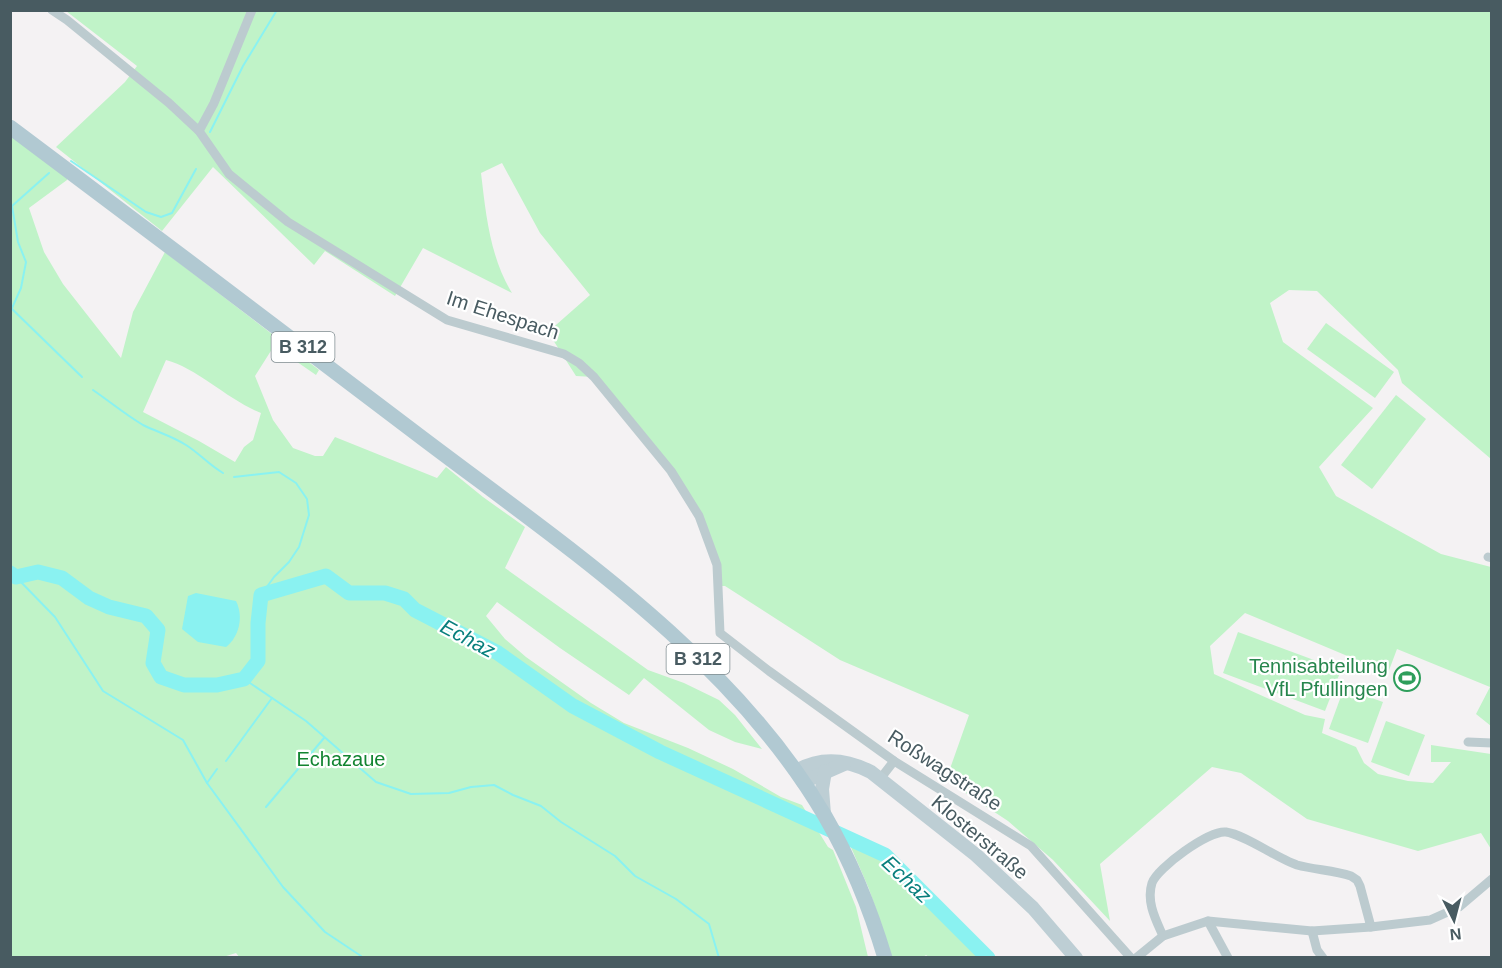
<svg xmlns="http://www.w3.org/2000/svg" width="1502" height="968" viewBox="0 0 1502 968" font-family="Arial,sans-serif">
	<rect width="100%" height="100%" fill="#f4f2f3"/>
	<g fill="#c0f3c8" fill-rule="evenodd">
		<path d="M66,11H1491V459L1402,383L1398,370L1317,291L1289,290L1270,303L1283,342L1373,408L1319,467L1336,496L1441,554L1491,567V726L1476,714L1490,687L1397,649L1388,673L1245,613L1210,646L1214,674L1305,715L1325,719L1322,733L1356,747L1364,763L1378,774L1408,781L1433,783L1451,762H1431V745L1491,754V849L1481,833L1418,851L1307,819L1241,773L1212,767L1100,864L1110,921L1053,860L1008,821L946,780L969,715L840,660L725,586H718L710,541L671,471L594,377L576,376L548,332L590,295L540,233L502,163L481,173C486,215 490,257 512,293L423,248L395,296L325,251L314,265L213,167L162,231L56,147L125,82L137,66Z"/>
		<path d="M10,127L66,169L67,180L29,208L44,252L63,284L121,358L133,312L165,252L319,370L316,375L274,346L255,376L273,420L293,448L315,456H323L335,437L437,478L446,467L483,497L525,527L505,568L648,670L684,683L719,700L735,715L762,749L735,742L709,730L644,678L629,695L560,648L497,602L486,616L505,639L526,657L591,703L624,723L688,748L733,769L781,797L802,805L828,847L833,850L856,907L868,957L240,958L236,953L220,958L11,957ZM166,360C197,368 228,400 261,413L253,440L244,447L235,462L199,441L143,412Z"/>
		<path d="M1326,323L1394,372L1375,398L1307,349Z"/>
		<path d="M1396,395L1426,419L1372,489L1341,465Z"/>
		<path d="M1238,632L1341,670L1325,711L1223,673Z"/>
		<path d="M1344,688L1383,702L1368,743L1329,729Z"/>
		<path d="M1386,721L1425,735L1409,776L1371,762Z"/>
		<path d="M850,845L872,853L982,957H929L926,955L923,957H892L869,889Z"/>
	</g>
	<path fill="#8af2f1" d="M196,593L236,601C244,617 239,637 226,647L198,642L182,629L188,596Z"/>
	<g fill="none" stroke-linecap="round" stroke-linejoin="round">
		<g stroke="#8af2f1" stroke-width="2">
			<path d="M210,132L243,66L277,10"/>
			<path d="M71,161L146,212L161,217L172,213L196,169"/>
			<path d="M10,307L82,377"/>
			<path d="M12,308L21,288L26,262L18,242L12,206L49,173"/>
			<path d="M93,390C109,401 126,415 143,425C157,432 172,436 186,445C199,453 209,465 223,473"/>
			<path d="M234,477L279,472L296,483L307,499L309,515L299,547L289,562L274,577L261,595"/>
			<path d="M16,577L55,617L103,691L183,740L207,783L283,887L325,932L361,956"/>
			<path d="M244,679L306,721L376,782L411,794L449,793L471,787L494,785L513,795L541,806L561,822L615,856L635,876L676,899L709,924L719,958"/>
			<path d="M226,761L272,698"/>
			<path d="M207,783L217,769"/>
			<path d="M266,807L324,738"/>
		</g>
		<path stroke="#8af2f1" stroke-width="15" d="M10,573L16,577L38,572L62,578L89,598L109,607L146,616L158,630L153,663L161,677L184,685H217L244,679L258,661V623L261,595L326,576L349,593H385L404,599L415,610L498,653L573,706L660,752L885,855L988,958"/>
		<g stroke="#bccbcf" stroke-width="9">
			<path d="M52,10L67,20L169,103L199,131L229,174L288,222L447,320L564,354L579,363L594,377L671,471L699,516L717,565L720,633L769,671L894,761L1031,846L1131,958"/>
			<path d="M199,131L214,103L252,10"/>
			<path d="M1488,557L1492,558"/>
			<path d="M1468,742L1492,743"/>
			<path d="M880,779L894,761"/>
			<path d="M1208,921L1228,958"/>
			<path d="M1312,931L1317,950L1323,958"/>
			<path d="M1163,936C1156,920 1146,902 1152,883C1157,868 1209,830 1226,832C1246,835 1276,858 1297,865C1315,870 1334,870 1351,876L1357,880L1360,886L1371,927"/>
			<path d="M1136,958L1163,936L1208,921L1312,931L1371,927L1430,920L1459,907L1492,879"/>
		</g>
		<g stroke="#bdced4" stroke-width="14">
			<path d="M796,771C820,757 846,759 871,772L976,855L1033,908L1076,958"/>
			<path d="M803,782L844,764"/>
			<path d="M824,814L822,789L825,771"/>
		</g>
		<path stroke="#b1c9d2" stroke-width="15" d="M10,127C143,227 277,327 409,428C557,541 729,652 825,816C851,861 870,908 885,958"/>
	</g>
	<defs>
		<symbol id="stadium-ring" viewBox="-11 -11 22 22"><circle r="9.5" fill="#fff" stroke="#2e9e5b" stroke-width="1.5"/><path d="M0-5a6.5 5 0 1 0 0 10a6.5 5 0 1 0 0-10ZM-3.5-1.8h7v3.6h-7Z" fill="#2e9e5b"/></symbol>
	</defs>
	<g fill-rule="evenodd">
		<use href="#stadium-ring" x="1392" y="663" width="30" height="30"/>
	</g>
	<g text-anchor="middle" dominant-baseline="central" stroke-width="4.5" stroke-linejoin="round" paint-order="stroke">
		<g fill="#fff" stroke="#7f8c90" stroke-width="1.5">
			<rect x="271.5" y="332" width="63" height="30" rx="4.5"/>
			<rect x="666.5" y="644" width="63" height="30" rx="4.5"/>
		</g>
		<g font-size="18" font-weight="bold" fill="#485b61">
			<text x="303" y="347">B 312</text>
			<text x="698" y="659">B 312</text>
		</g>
		<g font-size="20" fill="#485b61" stroke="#fff">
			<text transform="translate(503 315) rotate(18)">Im Ehespach</text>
			<text transform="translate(945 770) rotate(33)">Roßwagstraße</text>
			<text transform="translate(980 837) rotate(40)">Klosterstraße</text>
		</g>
		<g font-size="20" fill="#27864d" stroke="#fff" text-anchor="end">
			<text x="1388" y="666">Tennisabteilung<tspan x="1388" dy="23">VfL Pfullingen</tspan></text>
		</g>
		<g font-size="20" fill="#128431" stroke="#fff">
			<text x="341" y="759">Echazaue</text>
		</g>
		<g font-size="21" font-style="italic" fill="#087f7d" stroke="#fff">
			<text transform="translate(468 638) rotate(28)">Echaz</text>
			<text transform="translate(907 879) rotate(43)">Echaz</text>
		</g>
	</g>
	<rect width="1502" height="968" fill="none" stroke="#485b61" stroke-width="24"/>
	<g transform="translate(1454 920) rotate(174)" stroke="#ffffff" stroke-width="4.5" paint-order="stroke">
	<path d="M0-4.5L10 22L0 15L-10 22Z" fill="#485b61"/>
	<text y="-9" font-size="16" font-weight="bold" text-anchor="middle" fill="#485b61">N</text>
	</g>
</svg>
